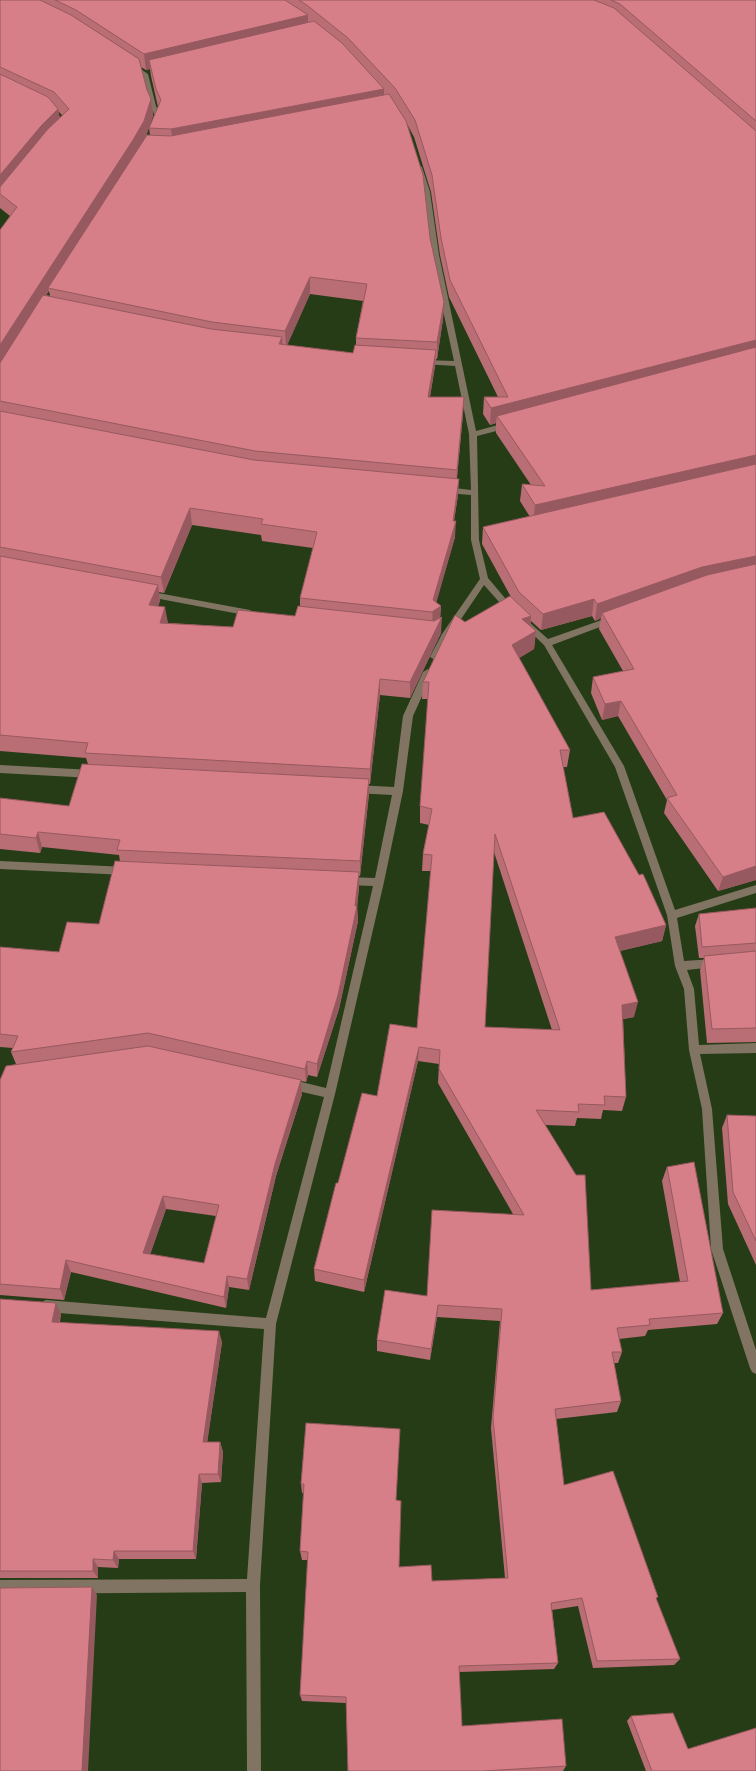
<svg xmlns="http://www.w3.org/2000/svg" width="756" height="1771" viewBox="0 0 756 1771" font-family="'Exo 2',sans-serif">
	<rect width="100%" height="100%" fill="#263c16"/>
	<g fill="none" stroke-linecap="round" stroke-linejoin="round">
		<g fill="#817463" fill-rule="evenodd">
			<path d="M128,63H132L148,74L156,106L161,116L158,124L153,123L155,116L150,106L142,75L128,65Z"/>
			<path d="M419,165L422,167L430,192L439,255L476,431L509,422L513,425L512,427L477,436L479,540L488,578L515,610L514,612H508L484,585L449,637L438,659L435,660L430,657L442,634L480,579L471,540V495L446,493L442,490L446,487L471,490L469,434L455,366L423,364L419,362L423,360L454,361L431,255L424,192L416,167Z"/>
			<path d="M147,591L250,610L254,613L250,616L144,596L143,594L144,592Z"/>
			<path d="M613,616L616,617L617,619L616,621L552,645L624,766L675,910L756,885V893L677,918L684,961L714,959L718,960L719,963L718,966L714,967L687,970L694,989L699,1045L756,1043V1053L700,1054L712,1109L723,1249L756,1350V1374L752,1372L750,1368L711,1249L702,1109L689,1050L684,989L675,966L667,915L615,767L544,645L522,624L523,622H529L548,639Z"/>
			<path d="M428,669L433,672L413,716L403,791L384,882L335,1094L276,1324L260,1585L261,1771H247L246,1592L0,1594V1580L247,1579L264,1329L46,1312L42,1310L40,1306L42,1302L46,1300L266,1318L324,1097L289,1089L285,1087L284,1084L285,1081L289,1079L326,1088L373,886L346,885L342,884L341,881L342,878L346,877L375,878L392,795L355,793L350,789L355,785L394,787L403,716L423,672Z"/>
			<path d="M0,765L92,770L97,774L92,778L0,773Z"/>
			<path d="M0,861L126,867L130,868L131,871L130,874L126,875L0,869Z"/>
		</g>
	</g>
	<g fill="#b96d75" fill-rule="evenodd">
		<path d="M0,0H756V880L718,891L664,813L667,800L618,716L602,720L591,693L593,677L623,671L599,629L601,618L595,621L592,616L541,630L531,621L530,626L536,631L534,649L519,658L570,750L567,767H563L573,818L666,925L662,941L620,951L634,1017L623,1019L626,1097L622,1111L603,1110L601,1119L577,1118L575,1126L545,1125L591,1290L680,1282L662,1181L667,1167L723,1313L717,1324L648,1330L645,1336L619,1339L622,1352L618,1363H614L621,1401L617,1412L556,1419L564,1485L656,1600L680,1659L674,1665L593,1668L578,1606L552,1610L558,1663L554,1669L459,1672L462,1726L566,1766L563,1771H348L346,1703L302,1701L300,1695L308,1560H302L300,1551L304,1493H302L301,1484L306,1423L396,1500L399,1567L432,1581L505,1578L491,1428L500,1321L437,1317L430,1360L377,1351V1340L427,1296L513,1214L438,1083L439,1064L418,1061L364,1292L315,1281L314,1269L338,1183L377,1096L417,1028L431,871H422L423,854L429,825L420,823V806L428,699H422L423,682L465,622L511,597L482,544L483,527L530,517L520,501L522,484L531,485L496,433V423L490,425L483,414L484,397H498L449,297L440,255L431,192L414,137L407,124L430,238L444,302L443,319L437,359H436L435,366L430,397H464L463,414L457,478L458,495L454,521L455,537L436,602L441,606L440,618L441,633L410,698L380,695L370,784H369V794L360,876H359V887L357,906L358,921L339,1009L317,1077L308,1075L306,1082L301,1081L302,1094L276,1176L249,1290L229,1287L226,1308L71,1272L64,1300L0,1295V1080L16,1064L11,1052L13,1048L0,1047V947L59,952L99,924L120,861L119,855L42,847L40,853L0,849V798L69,806L88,764L86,758L0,751V230L10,216L0,208ZM141,67L146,70L150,69L151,76L158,107L149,128L150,135H146L153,116L151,99L147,90ZM58,111L63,116L60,118ZM49,291L50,296L46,295ZM310,294L363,301L356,338V345L353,353L287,345ZM192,525L261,535L262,541L313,548L300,598V607L295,616L233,627L168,623L158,606L160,601L159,592L164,593ZM494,852L552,1030L485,1027ZM166,1209L216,1216L204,1263L150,1254Z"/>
		<path d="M756,908V1042L707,1043L700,970L704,958H699L695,926L699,914Z"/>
		<path d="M727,1115L756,1116V1265L728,1204L722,1128Z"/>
		<path d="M0,1299L61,1314L60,1322L222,1342L207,1442H220L223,1452L221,1482L202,1483L196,1559H119L118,1568L98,1567V1578H0Z"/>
		<path d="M631,1716L688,1749L756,1771H646L627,1721Z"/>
	</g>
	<g fill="#96595f">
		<path d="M308,15V31L149,60L150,69L146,70L144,54Z"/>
		<path d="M384,89V105L173,145L171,129Z"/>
		<path d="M151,99L153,116L146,137L48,288L49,291L0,368V345Z"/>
		<path d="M58,109L61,126L0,194V175L41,126Z"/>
		<path d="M310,277V294L286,348L285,331Z"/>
		<path d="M444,302L443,319L437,359V342Z"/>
		<path d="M282,337L283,354L279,344Z"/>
		<path d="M756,340V356L497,416L496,423L490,425L491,408Z"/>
		<path d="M436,350L435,366L427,414L428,397Z"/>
		<path d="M464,397L463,414L456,487L457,470Z"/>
		<path d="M756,455V469L533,522L535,505Z"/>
		<path d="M459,479L458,495L452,534L456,521L455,537L434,611L441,606L440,621L442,617L441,633L410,698V682L432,628L433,600L453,521Z"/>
		<path d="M190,508L192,525L164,593L161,577Z"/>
		<path d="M756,556V571L602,613L601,618L595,621L597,604L702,567Z"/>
		<path d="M158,585L160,601L152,621L149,605Z"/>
		<path d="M594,599L592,616L541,630L543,614Z"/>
		<path d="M165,607L168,623H160Z"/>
		<path d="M531,616L530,634L522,619Z"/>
		<path d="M536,631L534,649L511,663L512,645Z"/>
		<path d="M380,679V695L370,784V769Z"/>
		<path d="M621,701L618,716L602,720L605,704Z"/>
		<path d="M369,779V794L360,876V861Z"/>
		<path d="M38,832L42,847L40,853L36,838Z"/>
		<path d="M756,866V880L718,891L723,877Z"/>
		<path d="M359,872V887L357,909V906L358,921L339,1009L317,1077V1064L355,906Z"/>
		<path d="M666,925L662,941L611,953L615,937Z"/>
		<path d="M638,1002L634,1017L619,1020L622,1005Z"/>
		<path d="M419,1047L418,1061L364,1292V1280Z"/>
		<path d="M307,1061L308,1075L306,1082L305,1069Z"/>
		<path d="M301,1080L302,1094L276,1176L249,1290L247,1279L275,1164Z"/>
		<path d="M163,1196L166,1209L147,1264L143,1253Z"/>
		<path d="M66,1260L71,1272L64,1300L60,1289Z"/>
		<path d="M227,1276L229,1287L226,1308L224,1297Z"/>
		<path d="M56,1303L61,1314L57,1332L52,1322Z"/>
		<path d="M438,1305L437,1317L430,1360L431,1349Z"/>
		<path d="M219,1331L222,1342L206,1451L203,1442Z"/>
		<path d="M220,1442L223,1452L221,1482L218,1474Z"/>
		<path d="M199,1474L202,1483L196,1559L193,1551Z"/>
		<path d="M114,1551L119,1559L118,1568L113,1560Z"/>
		<path d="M93,1559L98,1567V1578L93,1571Z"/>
		<path d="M92,1587L97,1595L88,1771H82Z"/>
	</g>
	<g fill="#d77f88" stroke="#96595f" fill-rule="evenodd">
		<path d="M0,0H40L71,15L139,59L147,90L151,99L144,121L133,140L0,345V230L17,207L0,194V187L47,130L69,109L54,92L0,67Z"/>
		<path d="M55,0H285L308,15L144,54L76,10Z"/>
		<path d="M299,0H594L614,8L756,131V340L491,408L484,397H508L450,280L441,238L432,175L415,120L395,88L348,38L308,6Z"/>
		<path d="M611,0H756V121L620,4Z"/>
		<path d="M314,21L342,43L384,89L171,129L149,128L161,100L156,89L149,60Z"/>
		<path d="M0,74L48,97L58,109L41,126L0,175Z"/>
		<path d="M389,94L406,121L423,175L430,238L444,302L437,342L356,338L367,284L310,277L285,331L212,322L48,288L147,135L171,136Z"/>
		<path d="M43,295L211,329L282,337L279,344L353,353L355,345L436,350L428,397H464L457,470L255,451L0,401V363Z"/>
		<path d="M756,347V455L535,505L522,484L545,486L497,416Z"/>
		<path d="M0,411L254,460L459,479L453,521H456L433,600L441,606L432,612L300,598L317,532L261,524L263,519L190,508L161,577L0,547Z"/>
		<path d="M756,464V556L702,567L597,604L594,599L543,614L519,592L483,527Z"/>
		<path d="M0,556L158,585L149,605L165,607L160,623L233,627L238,610L295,616L298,606L434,621L442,617L410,682L380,679L370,769L85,753L88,743L0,735Z"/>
		<path d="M756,564V866L723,877L667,798L677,795L621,701L605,704L593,677L634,669L602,613L707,575Z"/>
		<path d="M510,596L531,616L522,619L536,631L512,645L570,750H560L573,818L604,812L639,875L643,874L666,925L615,937L638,1002L622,1005L626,1097L604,1096L605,1105L578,1104L579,1112L536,1110L576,1175H585L591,1290L688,1281L667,1167L694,1162L723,1313L649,1319L650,1325L617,1328L622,1352H612L621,1401L555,1409L564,1485L613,1471L658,1597L656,1598L680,1659L597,1661L582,1598L551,1603L558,1663L459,1666L462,1726L562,1719L566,1766L483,1771H348L346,1697L300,1695L308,1552L300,1551L304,1484H301L306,1423L400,1429L396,1500L401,1501L399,1567L431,1565L432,1581L508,1578L493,1418L502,1309L438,1305L431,1349L377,1340L385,1290L427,1296L432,1210L524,1215L439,1069L440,1050L419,1047L364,1280L314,1269L336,1183H338L362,1093L377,1096L390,1024L417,1028L432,855L423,854L432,809L420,806L429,682H423L455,615L465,622ZM495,834L560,1030L485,1027Z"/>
		<path d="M82,764L369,779L360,861L117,850L120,840L38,832L36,838L0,834V798L69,806Z"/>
		<path d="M115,861L359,872L355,906H357L338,995L317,1064L307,1061L305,1069L148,1033L11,1052L18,1036L0,1034V947L59,952L67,922L99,924Z"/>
		<path d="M756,908V943L702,947L699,914Z"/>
		<path d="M756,951V1028L712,1029L704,956Z"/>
		<path d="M148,1046L301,1080L275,1164L247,1279L227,1276L224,1297L66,1260L60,1289L0,1284V1080L6,1066ZM163,1196L219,1205L204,1263L143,1253Z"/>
		<path d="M727,1115L756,1116V1241L733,1192Z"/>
		<path d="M0,1299L56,1303L52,1322L219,1331L203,1442H220L218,1474H199L193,1551H114L113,1560L93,1559V1571H0Z"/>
		<path d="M92,1587L82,1771H0V1588Z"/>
		<path d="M673,1713L688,1749L756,1728V1771H652L631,1716Z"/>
	</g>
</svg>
